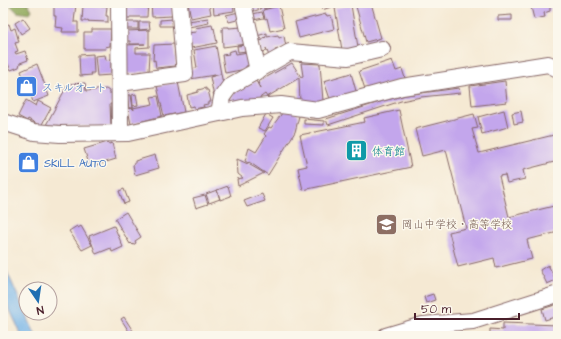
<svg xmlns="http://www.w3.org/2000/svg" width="561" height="339" viewBox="0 0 561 339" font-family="'Architects Daughter','Klee One',sans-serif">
	<rect width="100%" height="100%" fill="#fbf7ec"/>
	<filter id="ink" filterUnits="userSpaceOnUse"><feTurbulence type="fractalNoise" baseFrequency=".025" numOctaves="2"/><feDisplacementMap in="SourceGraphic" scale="8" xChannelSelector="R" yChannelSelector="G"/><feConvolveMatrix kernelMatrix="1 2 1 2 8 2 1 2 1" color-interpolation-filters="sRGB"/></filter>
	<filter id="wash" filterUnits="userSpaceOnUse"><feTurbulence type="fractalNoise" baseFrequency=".012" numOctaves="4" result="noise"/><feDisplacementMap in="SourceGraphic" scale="16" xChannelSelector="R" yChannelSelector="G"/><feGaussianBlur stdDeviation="0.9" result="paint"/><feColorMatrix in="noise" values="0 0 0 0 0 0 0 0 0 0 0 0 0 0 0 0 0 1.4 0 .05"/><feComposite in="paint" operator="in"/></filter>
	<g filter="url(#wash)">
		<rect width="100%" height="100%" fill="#f5e9d3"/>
		<path fill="#8ca657" stroke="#6b6241" d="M8,3H28L32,10L29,14L17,12Z"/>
		<path fill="#74b3e7" stroke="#5f6989" d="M3,263L36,336H22L3,295Z"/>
		<g id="blocks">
			<g fill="#c3a6ec">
				<path d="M56,3L76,4L74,22H78V32H62L63,28L55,27L56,16H54V5H56Z"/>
				<path d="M126,3H148L147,17H130V19H124Z"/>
				<path d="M151,3H172V16L152,17Z"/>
				<path d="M188,3H209L211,14L191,18Z"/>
				<path d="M213,3H233L234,11L214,14Z"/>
				<path d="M263,3H277V4H273L274,6L264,9Z"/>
				<path d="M324,3H337V5L322,10L320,4Z"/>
				<path d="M355,3H371L381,38L366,42Z"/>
				<path d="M530,3H552V5H550V11L544,13L545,17L534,19Z"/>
				<path d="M260,4L261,9L251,12L250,6Z"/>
				<path d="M83,5L107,6L106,16H108V22L82,21Z"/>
				<path d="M351,5L358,47L342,50L335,8Z"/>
				<path d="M279,6L284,28L270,31L267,18L265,19L263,10Z"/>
				<path d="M239,12L240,17L237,18V20L229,22L226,15Z"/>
				<path d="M262,12L264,18L253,20L252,14Z"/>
				<path d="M326,14L327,16L331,15L334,29L299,38L295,22Z"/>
				<path d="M512,15V20H498V16Z"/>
				<path d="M23,18L30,28L21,34L15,23Z"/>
				<path d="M208,18L209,23L189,27L188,21Z"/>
				<path d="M173,19V26H160V20Z"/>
				<rect x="126" y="22" width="12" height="7"/>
				<path d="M139,22H149L150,29L139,30Z"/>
				<path d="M9,24L11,30L15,28L19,42L15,43L18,51L15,52L16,54L25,51L28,60L20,63L19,67L11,70L8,64L3,65V26Z"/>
				<path d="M212,25L213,29L214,28L217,43L191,48V43L189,44L187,33L196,32L195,28Z"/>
				<path d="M223,27H229V28L242,27L246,44L223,47L222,29H223Z"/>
				<path d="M92,29H111L110,46L105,47L106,49H84V32H92Z"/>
				<path d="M149,30V47L136,48V53H150L149,72H138V73L133,74L126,73V45L145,44H130V41H127V31Z"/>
				<path d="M267,33V37L278,35L279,38L284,36L286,47L275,50L277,54L269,56L266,48L267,51L261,52L259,41L263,40V38L266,37L258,40L257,36Z"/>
				<path d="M174,44L176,66L156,68L155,60L153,61L154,45Z"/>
				<path d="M246,45L247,51L238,52L237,46Z"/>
				<path d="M216,46L221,74L190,79L188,69L197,68L194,50Z"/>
				<path d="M235,50L236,54L248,52L251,65L246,66V69L225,73L222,55L229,54L228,52Z"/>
				<path d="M93,54L94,73H91L92,75L80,76L79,55Z"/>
				<path d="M105,55L106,60L111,59V75L97,76L95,56Z"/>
				<path d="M392,60L396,71L402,69L405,78L366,92L359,71Z"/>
				<path d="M292,63L301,77L303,76L301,63L320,64L323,101L300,103L299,78L267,97L265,94L254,102L227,107L234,93L256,81L260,88L258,82Z"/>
				<path d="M37,64L49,96L33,102L30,93L25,95L21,86L26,84L21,71Z"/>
				<path d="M351,73L356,91V96L330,99L324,81Z"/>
				<path d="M221,74L224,89L219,96L214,97L210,77Z"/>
				<path d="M505,81L507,102L472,106L470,86Z"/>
				<path d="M178,82L184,112L164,116L157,86Z"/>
				<path d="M85,83L86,91L106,89L109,91V93H112L113,104H110L111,127L46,125L68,84Z"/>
				<path d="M206,88V90H208L211,102H208V104L203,105L204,107L194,109V106L189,107L187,95L198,92V90Z"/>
				<path d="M459,88L460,93L421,97L401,101L328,125L326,119L383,101L406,95Z"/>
				<path d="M136,94L138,105L133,106L132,95Z"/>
				<path d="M127,95H131L133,108H129Z"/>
				<path d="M158,96L162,116L131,124L128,109L133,108L134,110L133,108L153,104L151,97Z"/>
				<path d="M26,100L36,106L38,101L51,108L41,126L28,119L27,121L18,116Z"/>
				<path d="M292,110L299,116L295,132L268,175L249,162L248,163L245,161L249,148L256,152L266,136L264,134L269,127L271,128L283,112Z"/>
				<path d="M399,110L411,167L303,190L298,168L307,166L300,135L365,122L364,118Z"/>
				<path d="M504,110L508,127L482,134L478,117Z"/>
				<path d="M521,111L523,122L514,124L512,113Z"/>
				<path d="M266,114L273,118L265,131L258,128Z"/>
				<path d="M474,114L478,128L472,129L479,153L558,134V161L523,170L525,179L507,183L505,175L499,176L509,217L558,205V232L527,240L532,259L496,268L494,258L458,267L449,232L466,228L446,150L422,156L415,129Z"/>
				<path d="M304,119L324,121V125L304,124Z"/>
				<path d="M108,142L109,144L112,143L116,159L90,167L84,149Z"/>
				<path d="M155,155L159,168L135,175L133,165L135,164V161Z"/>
				<path d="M237,159L250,165L264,173L238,186L237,179L243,178L238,174Z"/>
				<path d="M228,186L231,196L220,200L217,190Z"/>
				<path d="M124,189L129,202L124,204L119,191Z"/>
				<path d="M217,190L220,199L209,203L206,194Z"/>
				<path d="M262,194L265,201L247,207L244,201Z"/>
				<path d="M205,195L208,204L196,208L193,198Z"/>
				<path d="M126,212L141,237L135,241L136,243L133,245L131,243L130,244L115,219Z"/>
				<path d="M77,226L78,228L81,226L92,245L82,250L69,231Z"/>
				<path d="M114,226L123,247L112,252L111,248L96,254L89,236Z"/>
				<path d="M548,265L556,280L547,284L540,270Z"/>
				<path d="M433,294L435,300L426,303L424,297Z"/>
				<path d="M558,304V316L545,320L542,309Z"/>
				<path d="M124,317L133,331L130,333L121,319Z"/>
				<path d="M503,323L558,325V336H490V329L503,330Z"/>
			</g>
		</g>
	</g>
	<g filter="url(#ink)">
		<use href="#blocks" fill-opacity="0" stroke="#866666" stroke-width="1"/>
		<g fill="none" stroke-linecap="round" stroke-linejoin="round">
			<defs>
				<g id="minor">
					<path d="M119,3L120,133"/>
					<path d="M243,3L258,71"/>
					<path d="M120,83L185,74L179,3"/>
					<path d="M219,113L222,97L230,86L290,52L348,57L382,49"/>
					<path d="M3,122L34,132L60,134L128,133L242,108L281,105L318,110L402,87L548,64L558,69"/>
					<path d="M386,336L423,325L473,321L558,294"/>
				</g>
			</defs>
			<use href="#minor" stroke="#866666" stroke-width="18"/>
			<use href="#minor" stroke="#fff" stroke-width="16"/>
		</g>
	</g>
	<defs>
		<symbol id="shop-square" viewBox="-11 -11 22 22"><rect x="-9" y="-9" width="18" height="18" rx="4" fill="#3f7fe0" stroke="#fbf7ec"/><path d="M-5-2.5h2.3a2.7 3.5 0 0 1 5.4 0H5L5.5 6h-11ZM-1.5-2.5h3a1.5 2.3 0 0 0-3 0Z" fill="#fff"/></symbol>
		<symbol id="building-square" viewBox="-11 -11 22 22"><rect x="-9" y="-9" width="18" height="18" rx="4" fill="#0f9aa8" stroke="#fbf7ec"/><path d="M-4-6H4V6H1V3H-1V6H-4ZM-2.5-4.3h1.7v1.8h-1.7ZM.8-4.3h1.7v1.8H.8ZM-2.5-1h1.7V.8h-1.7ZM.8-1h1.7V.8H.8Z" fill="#fff"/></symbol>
		<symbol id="school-square" viewBox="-11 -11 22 22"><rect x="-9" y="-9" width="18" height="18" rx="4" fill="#8d6e63" stroke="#fbf7ec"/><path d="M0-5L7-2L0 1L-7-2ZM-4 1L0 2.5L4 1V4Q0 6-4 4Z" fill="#fff"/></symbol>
	</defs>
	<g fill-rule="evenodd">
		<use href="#shop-square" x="14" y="74" width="25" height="25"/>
		<use href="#building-square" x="344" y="138" width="25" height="25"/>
		<use href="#shop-square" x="16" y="150" width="25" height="25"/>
		<use href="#school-square" x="374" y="212" width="25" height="25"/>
	</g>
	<g text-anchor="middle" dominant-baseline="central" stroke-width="3" stroke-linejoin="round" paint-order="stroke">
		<g font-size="11" fill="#366cbe" stroke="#fbf7ec" text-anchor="start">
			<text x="42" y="87">スキルオート</text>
			<text x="44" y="163">SKILL AUTO</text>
		</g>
		<g font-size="11" fill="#0d838f" stroke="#fbf7ec" text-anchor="start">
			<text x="372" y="151">体育館</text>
		</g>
		<g font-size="11" fill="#785e54" stroke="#fbf7ec" text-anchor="start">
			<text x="402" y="224">岡山中学校・高等学校</text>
		</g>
	</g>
	<rect width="561" height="339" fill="none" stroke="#fbf7ec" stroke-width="16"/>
	<g transform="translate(38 301) rotate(167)"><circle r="19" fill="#fbf7ec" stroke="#b4a19f"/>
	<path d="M0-3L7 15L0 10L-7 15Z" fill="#1f6fb2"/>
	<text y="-6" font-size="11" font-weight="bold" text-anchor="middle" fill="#4a1f2b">N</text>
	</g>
	<path d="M415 313v6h104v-6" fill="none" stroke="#4a1f2b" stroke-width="2"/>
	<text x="421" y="313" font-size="12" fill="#4a1f2b" stroke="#fbf7ec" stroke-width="3" paint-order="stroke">50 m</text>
</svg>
